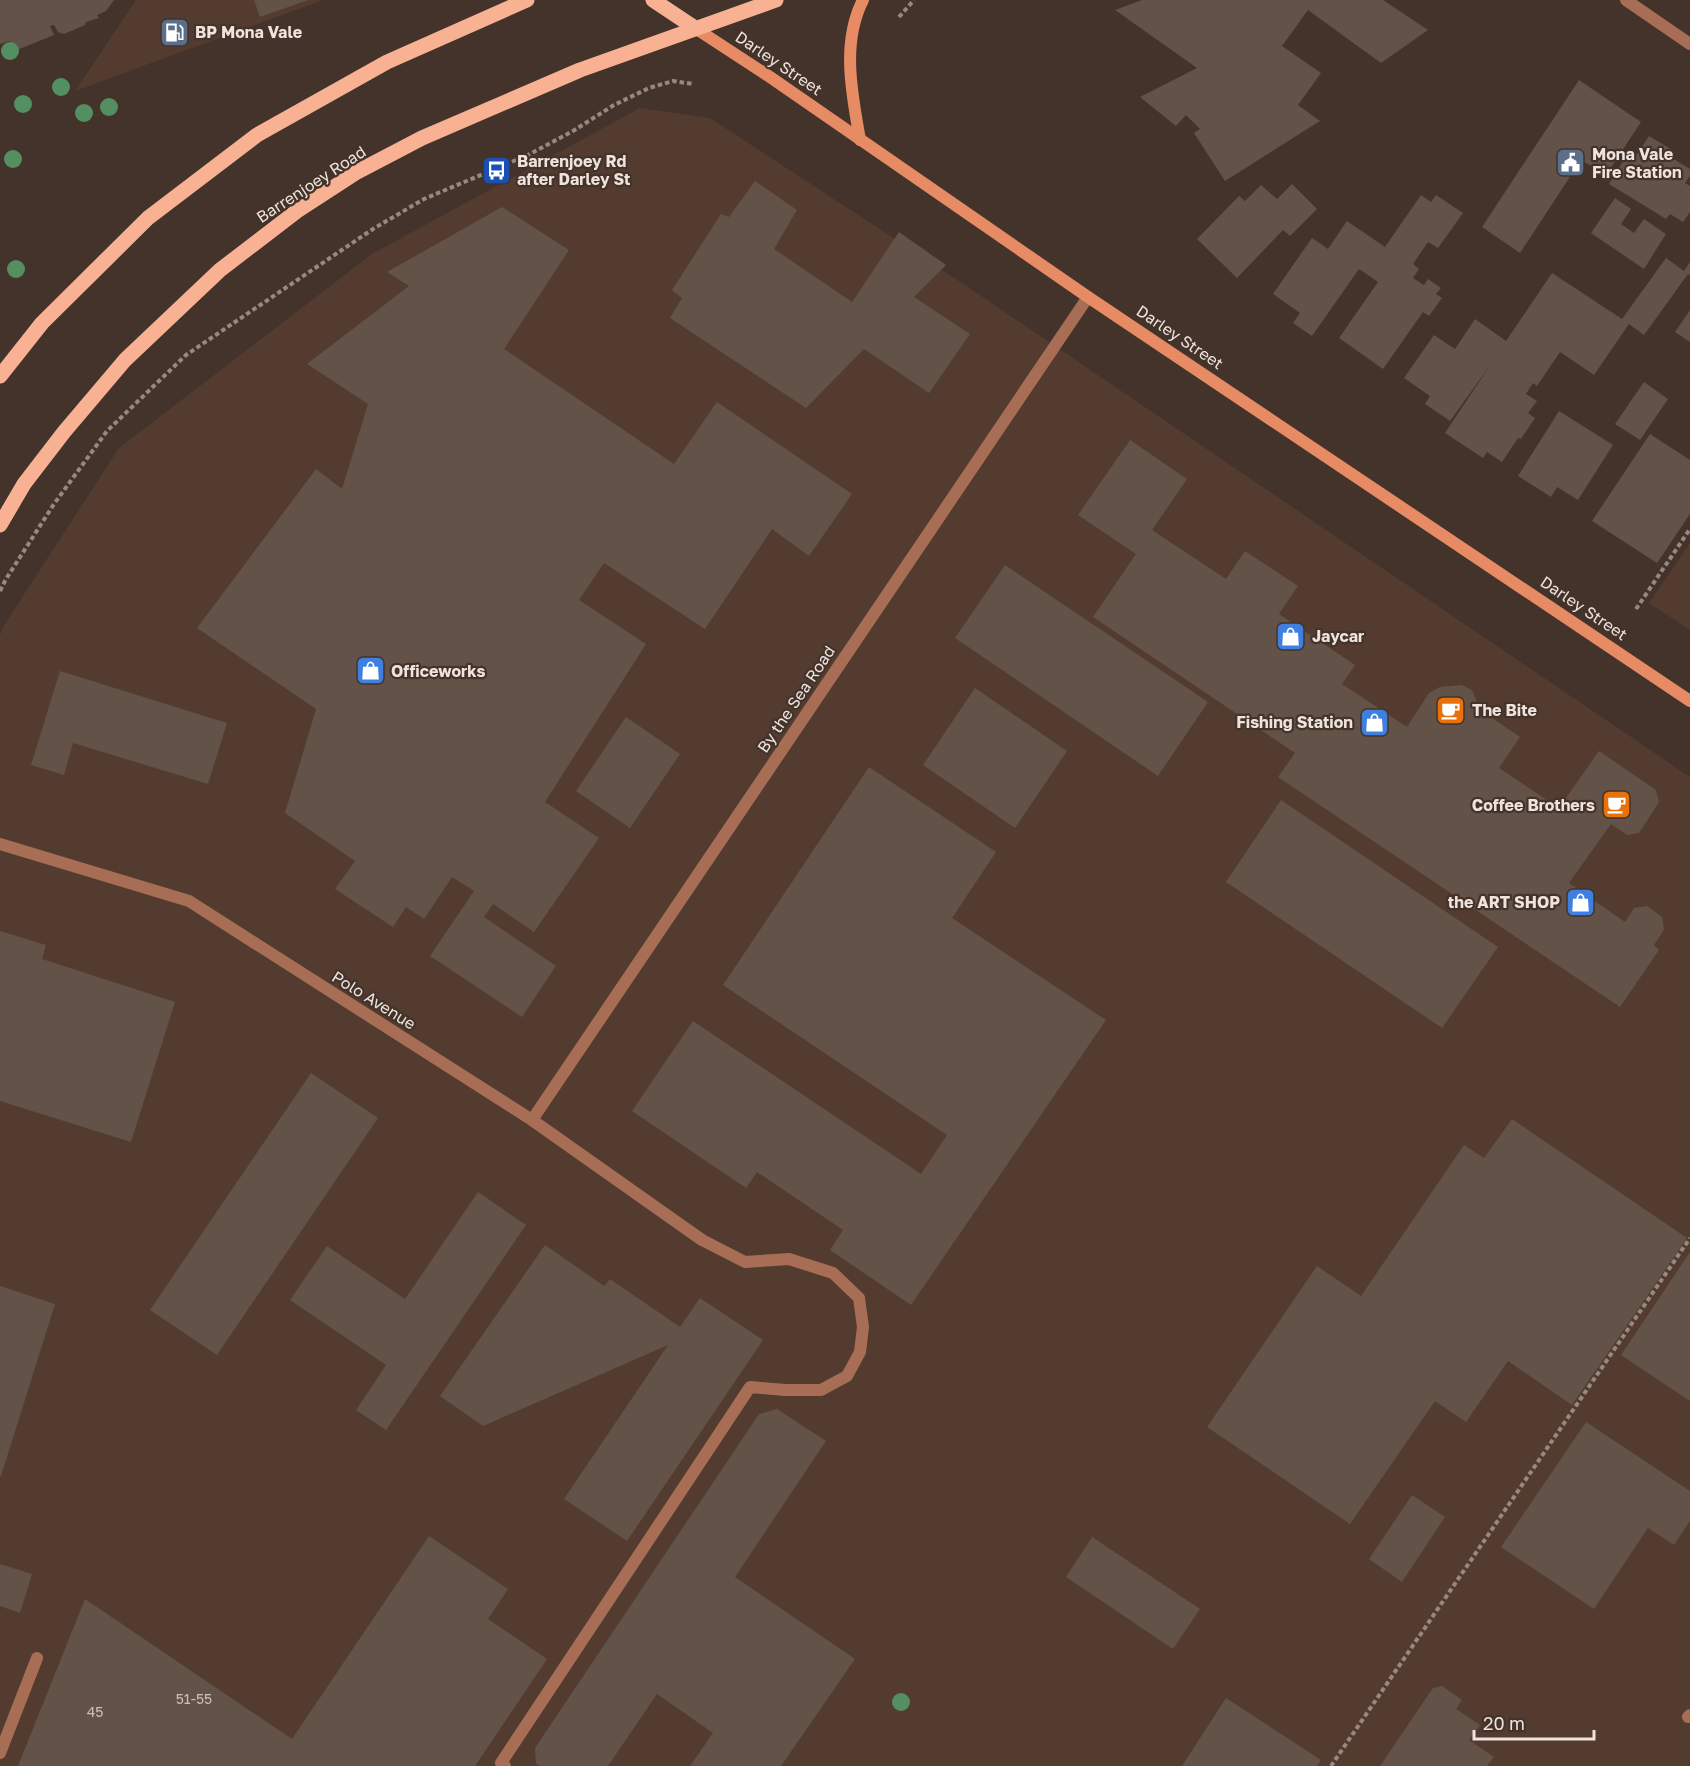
<svg xmlns="http://www.w3.org/2000/svg" width="1690" height="1766" viewBox="0 0 1690 1766" font-family="'Golos Text',sans-serif">
	<rect width="100%" height="100%" fill="#44332a"/>
	<g fill="#533c2f">
		<path d="M136,0H323L75,91Z"/>
		<path d="M640,108L710,118L968,287L1690,777V1766H0V635L3,627L119,448L372,254Z"/>
		<path d="M1690,543V630L1649,603Z"/>
	</g>
	<g fill="#635248">
		<path d="M0,0H114L106,11L97,15L99,18L86,22L85,25L64,34L58,32L54,25L50,26L54,35L17,50L10,41L0,44Z"/>
		<path d="M254,0H308L260,17Z"/>
		<path d="M1142,0H1383L1428,30L1381,63L1308,10L1282,46L1321,73L1298,105L1320,121L1225,181L1194,133L1200,129L1186,115L1176,126L1140,97L1197,68L1115,10Z"/>
		<path d="M1579,80L1641,122L1606,175L1581,160L1520,253L1482,227Z"/>
		<path d="M1649,136L1674,151L1670,157L1690,169V176L1685,183L1690,186V212L1683,222L1670,214L1666,219L1609,184L1628,153L1635,157Z"/>
		<path d="M755,181L797,210L774,249L852,302L899,232L946,265L914,297L970,334L929,393L864,349L806,408L670,318L682,298L672,290L721,214L729,217Z"/>
		<path d="M1292,184L1317,209L1290,236L1283,230L1237,278L1197,239L1239,196L1245,201L1261,185L1277,199Z"/>
		<path d="M1421,195L1431,202L1436,195L1463,213L1438,248L1428,242L1413,264L1419,269L1413,278L1424,285L1428,279L1441,288L1436,294L1442,298L1429,316L1423,312L1383,369L1339,338L1378,282L1359,269L1312,336L1293,323L1300,313L1273,294L1312,238L1328,249L1347,221L1385,247Z"/>
		<path d="M1615,198L1631,209L1621,224L1634,233L1644,219L1666,234L1644,269L1591,233Z"/>
		<path d="M502,207L569,250L504,349L674,464L717,402L852,494L809,556L772,529L705,629L604,563L579,600L646,644L545,802L599,838L534,932L493,904L484,917L556,966L522,1017L430,956L474,891L452,877L424,919L406,907L393,927L335,889L355,861L285,813L316,709L197,628L316,469L342,489L368,404L307,364L409,286L387,272Z"/>
		<path d="M1666,258L1684,271L1690,262V275L1688,274L1644,335L1629,324L1594,375L1560,352L1537,386L1533,383L1526,394L1537,401L1528,413L1535,418L1521,439L1518,438L1502,462L1487,452L1483,458L1445,433L1491,364L1450,421L1425,404L1430,396L1404,378L1434,335L1455,349L1475,319L1506,341L1552,273L1622,319Z"/>
		<path d="M1690,310V342L1675,332Z"/>
		<path d="M1644,382L1668,399L1640,440L1615,424Z"/>
		<path d="M1559,411L1613,445L1578,500L1557,487L1551,497L1518,476Z"/>
		<path d="M1650,434L1690,460V514L1657,563L1592,521Z"/>
		<path d="M1130,440L1187,479L1152,530L1226,579L1245,551L1298,586L1279,614L1355,665L1342,684L1407,727L1429,693L1440,687L1462,685L1472,690L1480,710L1520,737L1499,768L1559,808L1599,751L1656,790L1659,802L1639,833L1627,835L1611,824L1569,883L1625,922L1634,908L1647,906L1662,917L1664,930L1654,945L1659,950L1620,1007L1278,777L1295,753L1093,617L1136,554L1078,515Z"/>
		<path d="M1005,565L1208,702L1158,776L955,638Z"/>
		<path d="M60,671L227,723L208,784L73,743L64,775L31,765Z"/>
		<path d="M975,688L1067,751L1015,828L923,765Z"/>
		<path d="M626,717L680,754L630,828L576,791Z"/>
		<path d="M869,767L996,852L952,918L1106,1020L911,1305L830,1250L843,1230L757,1172L746,1188L632,1111L693,1021L921,1174L947,1135L723,985Z"/>
		<path d="M1281,800L1498,947L1442,1028L1226,882Z"/>
		<path d="M0,931L46,945L42,959L175,1002L131,1142L0,1101Z"/>
		<path d="M311,1073L378,1118L217,1355L150,1310Z"/>
		<path d="M1512,1119L1687,1238L1572,1405L1508,1361L1466,1422L1435,1401L1350,1524L1207,1427L1317,1266L1361,1296L1464,1145L1484,1158Z"/>
		<path d="M478,1192L526,1225L386,1430L356,1410L386,1365L290,1300L327,1246L405,1299Z"/>
		<path d="M545,1245L604,1286L610,1279L680,1327L700,1298L763,1340L627,1541L564,1499L668,1345L483,1426L440,1396Z"/>
		<path d="M1690,1252V1401L1621,1355Z"/>
		<path d="M0,1286L55,1304L1,1476H0Z"/>
		<path d="M777,1409L826,1441L735,1577L855,1659L781,1766H690L713,1733L657,1694L608,1766H540L536,1764L535,1748L759,1414Z"/>
		<path d="M1586,1422L1690,1491V1521L1674,1545L1648,1528L1594,1609L1501,1547Z"/>
		<path d="M1412,1495L1445,1517L1402,1582L1369,1559Z"/>
		<path d="M429,1536L508,1589L488,1619L547,1659L475,1766H18L85,1599L292,1739Z"/>
		<path d="M1092,1537L1200,1609L1173,1649L1066,1577Z"/>
		<path d="M0,1564L32,1574L20,1613L0,1606Z"/>
		<path d="M1442,1686L1462,1700L1456,1709L1480,1725L1469,1740L1494,1757L1487,1766H1380L1433,1688Z"/>
		<path d="M1226,1698L1321,1760L1317,1766H1182Z"/>
	</g>
	<g fill="none" stroke-linecap="round" stroke-linejoin="round">
		<g stroke="#978981" stroke-width="4" stroke-dasharray="4.5 3" stroke-linecap="butt">
			<path d="M899,17L914,0"/>
			<path d="M0,591L6,579L54,504L107,431L186,355L373,229L424,199L528,155L573,131L614,105L649,88L673,81L693,84"/>
			<path d="M1636,609L1690,529"/>
			<path d="M1331,1766L1690,1238"/>
		</g>
		<g stroke="#a86e55" stroke-width="12">
			<path d="M0,1753L37,1658"/>
			<path d="M505,1766L501,1763L750,1387L785,1390H821L847,1376L860,1352L863,1327L859,1298L833,1273L789,1259L745,1262L702,1240"/>
		</g>
		<g stroke="#a86e55" stroke-width="12">
			<path d="M1626,0L1690,44"/>
			<path d="M0,844L189,901L532,1120L702,1240"/>
			<path d="M532,1120L1088,297"/>
			<path d="M1688,1717L1690,1715"/>
		</g>
		<g stroke="#e68b63" stroke-width="12">
			<path d="M695,28L770,77L1088,297L1690,701"/>
			<path d="M860,140C852,94 841,43 863,0"/>
		</g>
		<g stroke="#f8b293" stroke-width="15">
			<path d="M653,0L695,28"/>
			<path d="M0,376L42,323L148,218L257,135L387,62L527,0"/>
			<path d="M0,525L24,484L64,432L125,360L220,270L297,211L357,172L422,138L580,70L776,0"/>
		</g>
	</g>
	<g fill="#548f62">
		<circle cx="10" cy="51" r="9"/>
		<circle cx="61" cy="87" r="9"/>
		<circle cx="23" cy="104" r="9"/>
		<circle cx="109" cy="107" r="9"/>
		<circle cx="84" cy="113" r="9"/>
		<circle cx="13" cy="159" r="9"/>
		<circle cx="16" cy="269" r="9"/>
		<circle cx="901" cy="1702" r="9"/>
	</g>
	<defs>
		<symbol id="fuel-square" viewBox="-11 -11 22 22"><rect x="-9" y="-9" width="18" height="18" rx="4" fill="#5c6f8a" stroke="#44332a"/><path d="M-5.5-6h7V0h2V4h1.3V-2.5L3-4.5l.8-.8L6-3V5H2.5V1h-1V6h-7ZM-4.2-4.7v3.2H.2V-4.7Z" fill="#fff"/></symbol>
		<symbol id="civic-square" viewBox="-11 -11 22 22"><rect x="-9" y="-9" width="18" height="18" rx="4" fill="#5c6f8a" stroke="#44332a"/><path d="M-.6-6.5H3V-4.5H.6V-3L4-1V1h2V6H-6V1h2V-1L-.6-3ZM-1.2 2.5V6h2.4V2.5Z" fill="#fff"/></symbol>
		<symbol id="bus-square" viewBox="-11 -11 22 22"><rect x="-9" y="-9" width="18" height="18" rx="4" fill="#1a4fb4" stroke="#44332a"/><path d="M-5-6H5V4H4V6H2V4H-2V6H-4V4H-5ZM-3.5-4V0h7V-4ZM-3.5 1.2v1.5H-2V1.2ZM2 1.2v1.5H3.5V1.2Z" fill="#fff"/></symbol>
		<symbol id="shop-square" viewBox="-11 -11 22 22"><rect x="-9" y="-9" width="18" height="18" rx="4" fill="#3f7fe0" stroke="#44332a"/><path d="M-5-2.5h2.3a2.7 3.5 0 0 1 5.4 0H5L5.5 6h-11ZM-1.5-2.5h3a1.5 2.3 0 0 0-3 0Z" fill="#fff"/></symbol>
		<symbol id="cafe-square" viewBox="-11 -11 22 22"><rect x="-9" y="-9" width="18" height="18" rx="4" fill="#e8710a" stroke="#44332a"/><path d="M-5.5-4.5H6V0H3Q3 3.5 0 3.5H-2.5Q-5.5 3.5-5.5 0ZM3-3.2v2h1.7v-2ZM-6 4.5H4V6H-6Z" fill="#fff"/></symbol>
	</defs>
	<g fill-rule="evenodd">
		<use href="#fuel-square" x="158" y="16" width="33" height="33"/>
		<use href="#civic-square" x="1554" y="146" width="33" height="33"/>
		<use href="#bus-square" x="480" y="154" width="33" height="33"/>
		<use href="#shop-square" x="1274" y="620" width="33" height="33"/>
		<use href="#shop-square" x="354" y="654" width="33" height="33"/>
		<use href="#cafe-square" x="1434" y="694" width="33" height="33"/>
		<use href="#shop-square" x="1358" y="706" width="33" height="33"/>
		<use href="#cafe-square" x="1600" y="788" width="33" height="33"/>
		<use href="#shop-square" x="1564" y="886" width="33" height="33"/>
	</g>
	<g text-anchor="middle" dominant-baseline="central" stroke-width="4.5" stroke-linejoin="round" paint-order="stroke">
		<g font-size="14" fill="#cbbfb8">
			<text x="194" y="1698">51-55</text>
			<text x="95" y="1711">45</text>
		</g>
		<g font-size="16" font-weight="bold" fill="#eee3dd" stroke="#44332a" text-anchor="start">
			<text x="195" y="32">BP Mona Vale</text>
			<text x="1592" y="154">Mona Vale<tspan x="1592" dy="18">Fire Station</tspan></text>
			<text x="517" y="161">Barrenjoey Rd<tspan x="517" dy="18">after Darley St</tspan></text>
			<text x="1312" y="636">Jaycar</text>
			<text x="391" y="671">Officeworks</text>
			<text x="1472" y="710">The Bite</text>
			<text x="1353" y="722" text-anchor="end">Fishing Station</text>
			<text x="1595" y="805" text-anchor="end">Coffee Brothers</text>
			<text x="1560" y="902" text-anchor="end">the ART SHOP</text>
		</g>
		<g font-size="16" fill="#eee3dd" stroke="#44332a">
			<text transform="translate(779 63) rotate(34)">Darley Street</text>
			<text transform="translate(311 184) rotate(-33)">Barrenjoey Road</text>
			<text transform="translate(1180 337) rotate(34)">Darley Street</text>
			<text transform="translate(1584 608) rotate(34)">Darley Street</text>
			<text transform="translate(796 699) rotate(-56)">By the Sea Road</text>
			<text transform="translate(374 1000) rotate(32)">Polo Avenue</text>
		</g>
	</g>
	<path d="M1474 1730v9h120v-9" fill="none" stroke="#eee3dd" stroke-width="3"/>
	<text x="1483" y="1730" font-size="18" fill="#eee3dd" stroke="#44332a" stroke-width="4.5" paint-order="stroke">20 m</text>
</svg>
